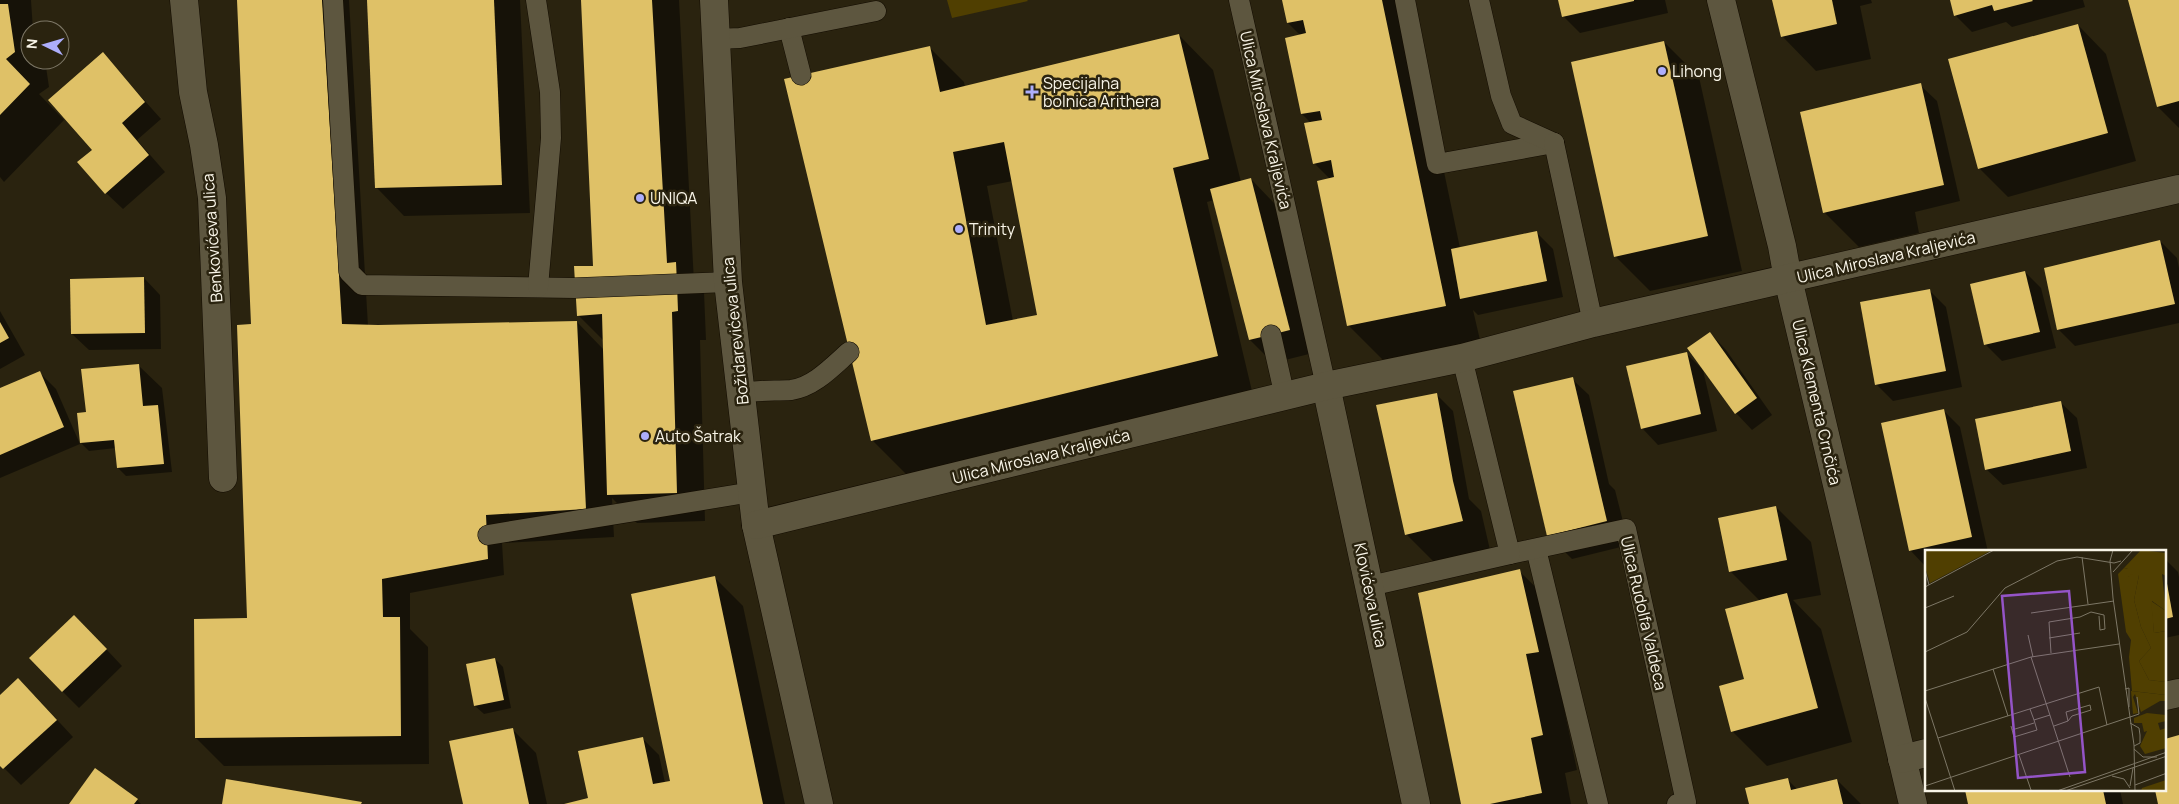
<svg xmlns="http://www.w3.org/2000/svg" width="2179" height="804" viewBox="0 0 2179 804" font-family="Manrope,sans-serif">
	<rect width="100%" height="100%" fill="#2a230f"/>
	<path fill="#503f01" d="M947,0H1027L1028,1L952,18Z"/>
	<g fill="#0007" fill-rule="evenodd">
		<path d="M0,0H31L33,30H30V60H45L49,87L39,94L64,120L4,182L0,177Z"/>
		<path d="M238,0H349L368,326L577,322L604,350V341L578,315L594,267L583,0H679L694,282L704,292L706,340H700L705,521L637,523L612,498L614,537L502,543L504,575L410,593V629L428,647L429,764L224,766L196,738L248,620L252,325Z"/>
		<path d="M368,0H520L530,213L404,216L376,187Z"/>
		<path d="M1284,0H1408L1460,248L1537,233L1553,249L1563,297L1478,315L1473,310L1480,340L1383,360L1348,325L1330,179L1314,163L1311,123L1302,114L1301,36L1288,23Z"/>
		<path d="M1560,0H1665L1668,13L1580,33L1563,16Z"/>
		<path d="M1773,0H1871L1872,3L1860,6L1871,59L1816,71L1782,36Z"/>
		<path d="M1951,0H2083L2085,7L2012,27L2006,22L1972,32L1955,15Z"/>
		<path d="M2130,0H2179V128L2158,107Z"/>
		<path d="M2078,25L2106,54L2136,161L2008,197L1979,168Z"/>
		<path d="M1179,35L1213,70L1241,182L1251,179L1274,203L1313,353L1273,363L1250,340L1214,200L1207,202L1252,391L907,475L872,440L929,47L964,82L965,88ZM1013,181L1039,316L1013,321L987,186Z"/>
		<path d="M1664,42L1699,77L1742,271L1650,291L1615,256Z"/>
		<path d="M103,54L161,119L137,140L165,172L123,209L106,193L93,150Z"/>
		<path d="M1920,85L1937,101L1960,201L1915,212L1919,233L1859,247L1824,212Z"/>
		<path d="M2160,241L2177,258L2179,268V323L2075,346L2058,329Z"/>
		<path d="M2025,272L2041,288L2056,348L2002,361L1985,344Z"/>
		<path d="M144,278L160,295L161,349L89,350L72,334Z"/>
		<path d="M1929,290L1946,307L1962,387L1893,401L1876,384Z"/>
		<path d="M0,311L25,355L0,369Z"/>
		<path d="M1710,333L1726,350L1772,415L1752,430L1736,413Z"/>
		<path d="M1686,353L1703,370L1717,431L1658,445L1642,428Z"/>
		<path d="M138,365L162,388L172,472L126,476L118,468L116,448L89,451L81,443L78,414L89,413Z"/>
		<path d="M39,372L56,389L80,444L0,478V389Z"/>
		<path d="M1572,379L1589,395L1609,484L1615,490L1629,545L1572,559L1548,535Z"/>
		<path d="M1436,394L1453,411L1469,499L1481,511L1490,550L1435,563L1406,534Z"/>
		<path d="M2060,402L2077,418L2087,468L2003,485L1986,469Z"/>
		<path d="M1944,411L1960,427L1988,552H1926V567L1910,550Z"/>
		<path d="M1776,507L1811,542L1821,595L1793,600L1821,629L1852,742L1767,766L1732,731L1746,680L1760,601L1730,571Z"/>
		<path d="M2165,559L2178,572L2179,577V635L2165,638Z"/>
		<path d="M1519,571L1554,605L1560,689L1577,770L1565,773L1571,804H1463Z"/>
		<path d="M714,577L743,606L785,804H565L589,799L643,739L659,755L665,783L672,785Z"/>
		<path d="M91,633L122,666L79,708L62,691Z"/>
		<path d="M495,659L503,667L511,708L484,714L475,706Z"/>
		<path d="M35,696L73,737L21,785L0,764V697Z"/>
		<path d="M512,729L536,753L547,804H464Z"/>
		<path d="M1787,779L1798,790L1837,780L1861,804H1750Z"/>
		<path d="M1966,790H2120L2123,804H1969Z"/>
		<path d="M137,800L141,804H70Z"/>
	</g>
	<g fill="#dfc167" fill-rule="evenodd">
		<path d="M237,0H322L342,324L378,325L577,321L586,509L486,515L488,559L382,579L383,617H400L401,736L195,738L194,619L247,618L237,325L251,324Z"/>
		<path d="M367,0H494L502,185L375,188Z"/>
		<path d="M581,0H652L667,263L676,262L677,284L678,311L672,312L677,493L607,495L602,314L577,316L574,266H593Z"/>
		<path d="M1282,0H1382L1446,306L1347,326L1317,181L1334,177L1331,160L1313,164L1304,123L1322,120L1320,111L1301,114L1285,38L1306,33L1303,20L1287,23Z"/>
		<path d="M1558,0H1634V1L1562,17Z"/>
		<path d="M1772,0H1832L1837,24L1781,37Z"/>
		<path d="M1950,0H2032L2033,1L1994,11L1992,5L1954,16Z"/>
		<path d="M2128,0H2179V101L2157,107Z"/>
		<path d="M0,4H8L15,52L6,59L30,84L0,115Z"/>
		<path d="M2078,24L2108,133L1978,169L1948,59Z"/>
		<path d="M1179,34L1209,159L1173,168L1218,356L871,441L784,79L930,46L940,92ZM1004,142L1037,315L986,325L953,152Z"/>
		<path d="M1664,41L1708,236L1614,257L1571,62Z"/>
		<path d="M103,52L145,102L122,123L149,155L105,194L77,162L92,150L48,100Z"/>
		<path d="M1921,83L1944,185L1823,213L1800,112Z"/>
		<path d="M1251,178L1290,330L1249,340L1210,189Z"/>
		<path d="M1537,231L1547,281L1460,299L1451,249Z"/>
		<path d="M2160,240L2175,304L2057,330L2044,268Z"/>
		<path d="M2025,271L2040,332L1984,345L1970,284Z"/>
		<path d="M144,277L145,333L71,334L70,279Z"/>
		<path d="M1930,289L1946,371L1875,385L1860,302Z"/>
		<path d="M0,322L9,338L0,343Z"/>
		<path d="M1710,332L1757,398L1735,414L1687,348Z"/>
		<path d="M1687,352L1701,414L1641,429L1626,366Z"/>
		<path d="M139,364L143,406L158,405L164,464L117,468L114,440L80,443L77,413L86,412L81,369Z"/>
		<path d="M40,371L64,427L0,455V388Z"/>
		<path d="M1573,377L1607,521L1547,536L1513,391Z"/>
		<path d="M1437,393L1453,481L1463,521L1405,535L1376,405Z"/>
		<path d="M2061,401L2071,451L1985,470L1975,419Z"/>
		<path d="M1944,409L1972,537L1909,551L1881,423Z"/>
		<path d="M1776,506L1787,560L1729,572L1718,518Z"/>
		<path d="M1520,569L1539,652L1526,654L1543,735L1531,738L1542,793L1490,804H1461L1418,593Z"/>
		<path d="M715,576L763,804H564L588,798L578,751L643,737L653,784L670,781L631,594Z"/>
		<path d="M2166,578L2173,617L2165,619V579Z"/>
		<path d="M1787,593L1818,708L1731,732L1719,686L1744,679L1725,609Z"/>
		<path d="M74,615L107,649L62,692L29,658Z"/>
		<path d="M495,658L504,700L474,706L466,664Z"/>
		<path d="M18,678L57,720L3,769L0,766V695Z"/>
		<path d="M513,728L529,804H463L449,741Z"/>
		<path d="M2179,735V804H2158L2155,790H2165V739Z"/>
		<path d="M95,768L138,799L134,804H69Z"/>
		<path d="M1788,778L1791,790L1837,779L1843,804H1749L1745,788Z"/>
		<path d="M226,779L362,802L361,804H222Z"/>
		<path d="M1965,790H2103L2106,804H1968Z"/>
	</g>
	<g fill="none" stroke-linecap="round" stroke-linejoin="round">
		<defs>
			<g id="service">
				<path d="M333,0L349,272L362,285L575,288L728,282"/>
				<path d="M536,0L550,92L551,138L538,287"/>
				<path d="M1239,0L1326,386"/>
				<path d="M1405,0L1437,164L1554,143"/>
				<path d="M1479,0L1501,96L1512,124L1554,143"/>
				<path d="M789,28L801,75"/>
				<path d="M716,39L740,38L876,11"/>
				<path d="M1554,143L1593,323"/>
				<path d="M1271,335L1285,397"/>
				<path d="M741,393C758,390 774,391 791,390C814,387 833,366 849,352"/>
				<path d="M488,535L752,492"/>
				<path d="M1536,549L1598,804"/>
				<path d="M1510,554L1626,529L1686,802L1677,804"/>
				<path d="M1370,586L1510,554L1462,358"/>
			</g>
			<g id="minor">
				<path d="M184,0L193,92L204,145L212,198L223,478"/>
				<path d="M714,0L728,282L756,525L819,804"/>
				<path d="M1721,0L1782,246L1788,279L1913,804"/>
				<path d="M1326,386L1416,804"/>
				<path d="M756,525L1326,386L1462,358L1593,323L2179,189"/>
				<path d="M2165,696L2179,693"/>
				<path d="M1902,759L1926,753"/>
			</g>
		</defs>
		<use href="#service" stroke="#130c00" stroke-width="21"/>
		<use href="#minor" stroke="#130c00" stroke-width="29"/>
		<use href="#service" stroke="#5d563f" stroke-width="20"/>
		<use href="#minor" stroke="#5d563f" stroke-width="28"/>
	</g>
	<g fill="#adaefb" stroke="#2a230f" stroke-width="2">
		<circle cx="1662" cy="71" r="5"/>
		<path d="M1029.5 84.5h5v5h5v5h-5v5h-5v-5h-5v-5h5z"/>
		<circle cx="640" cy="198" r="5"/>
		<circle cx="959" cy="229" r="5"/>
		<circle cx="645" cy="436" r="5"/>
	</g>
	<g text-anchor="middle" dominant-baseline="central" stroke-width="5" stroke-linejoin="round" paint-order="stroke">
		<g font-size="16" fill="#f9f5e8" stroke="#2a230f" text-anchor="start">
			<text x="1672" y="71">Lihong</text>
			<text x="1043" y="83">Specijalna<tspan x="1043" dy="18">bolnica Arithera</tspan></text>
			<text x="650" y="198">UNIQA</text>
			<text x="969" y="229">Trinity</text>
			<text x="655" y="436">Auto Šatrak</text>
		</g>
		<g font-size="16" fill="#f9f5e8" stroke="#2a230f">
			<text transform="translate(1266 120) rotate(77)">Ulica Miroslava Kraljevića</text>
			<text transform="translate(212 238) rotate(-94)">Benkovićeva ulica</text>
			<text transform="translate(1886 257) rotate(-13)">Ulica Miroslava Kraljevića</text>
			<text transform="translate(735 331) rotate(-96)">Božidarevićeva ulica</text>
			<text transform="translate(1817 402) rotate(77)">Ulica Klementa Crnčića</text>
			<text transform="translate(1041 456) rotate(-14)">Ulica Miroslava Kraljevića</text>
			<text transform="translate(1371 595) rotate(78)">Klovićeva ulica</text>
			<text transform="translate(1644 613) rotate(77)">Ulica Rudolfa Valdeca</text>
		</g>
	</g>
	<g transform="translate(1925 550)">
		<rect width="241" height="241" fill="#2a230f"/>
		<path d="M216,0L241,3V26L237,24L241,61L227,51L229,83L241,81V132L224,130L214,111L226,98L216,77L209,50L214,25L203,27V19L199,18ZM206,141L241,145V151H235L216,162L210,144L208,147L213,163L208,164ZM222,163L241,165V171L233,173L235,180L241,178V198L220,204L215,196L222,181L219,182L217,173H209V168Z" fill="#503f01"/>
		<path d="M199,18L203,19V27L210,22L214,25L209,50L216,77L226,98L214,111L224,130L241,132V145L207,141L204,107L206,90L201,82L193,24ZM226,51L241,61V81L229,83Z" fill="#503f01"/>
		<path d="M0,0H67L5,33L0,17ZM241,230V241H216L217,238Z" fill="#503f01"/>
		<path fill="none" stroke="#7d7766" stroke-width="1" d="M188,0L185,11L188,48L209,195L210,241M157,7L163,54M0,20L4,35M188,22L208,0M0,37L69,0M0,58L29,46M106,63L189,51M103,85L108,107M124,88L155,83M0,102L42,82L80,38L132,11L152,7L189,13L196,11M126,103L124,72L155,67L166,62L179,65L180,79L175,80L174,66M106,107L145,227M68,119L83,166M200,139L204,138V157M0,141L106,107L194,94M0,148L30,241M105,159L109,170L125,165M205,173L214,178L215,185V193L209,196M86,176L89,187L112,180L109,170M129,176L143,171L147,166L166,160L165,155L141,162L143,171M87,180L109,173M13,188L174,137L182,175M209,199L218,207H232M94,205L106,240M187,226L199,229L205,238M210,235L242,223M0,236L214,164L212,147M205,236L208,218M132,241L242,202M140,241L242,206"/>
		<path fill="#9454c7" fill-opacity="0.15" stroke="#9454c7" stroke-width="2.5" d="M144,41L160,222L93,228L77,46Z"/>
		<rect width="241" height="241" fill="none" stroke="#f9f5e8" stroke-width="2.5"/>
	</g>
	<g transform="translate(45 45) rotate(275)"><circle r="24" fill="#2a230f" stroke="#7d7766"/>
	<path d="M0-4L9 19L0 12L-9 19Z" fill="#adaefb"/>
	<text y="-8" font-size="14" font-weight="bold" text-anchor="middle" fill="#f9f5e8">N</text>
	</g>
</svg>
